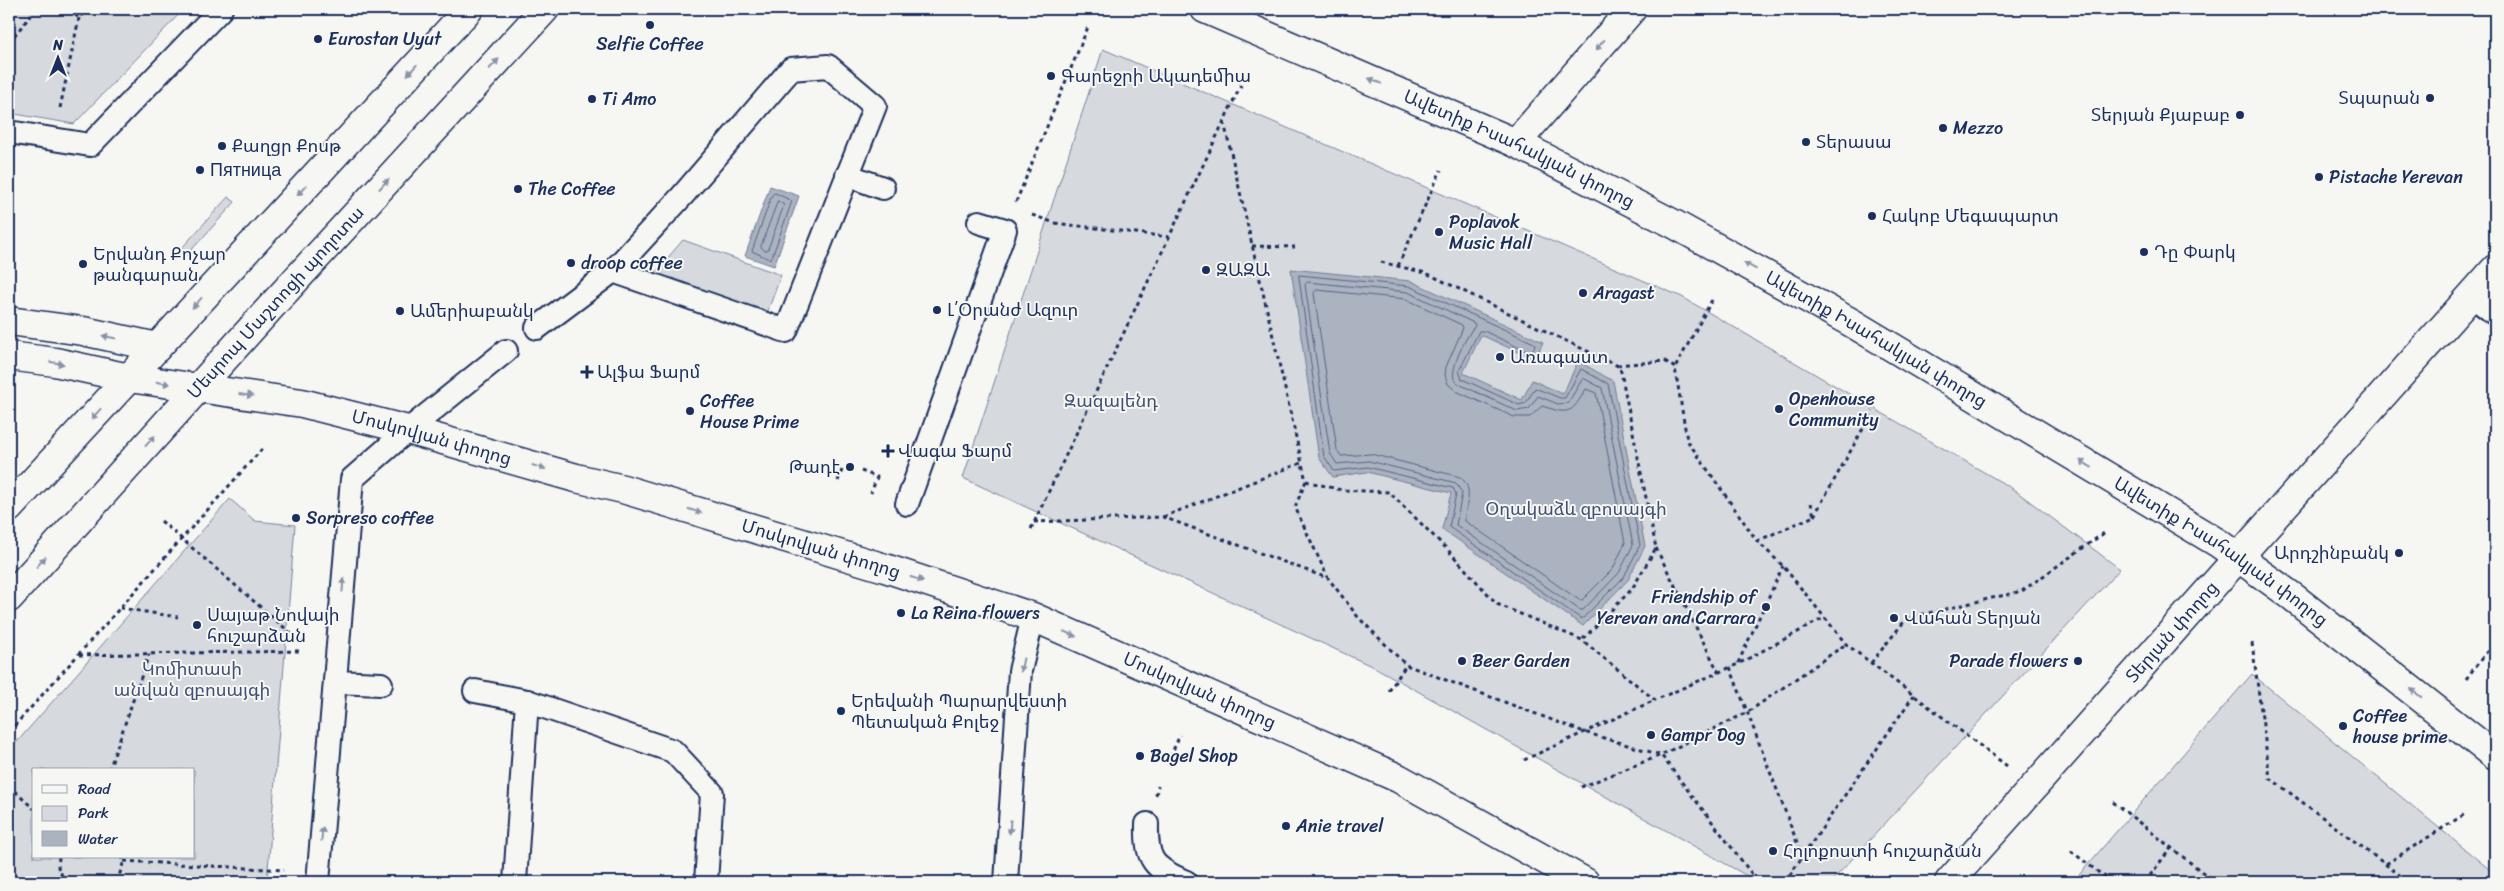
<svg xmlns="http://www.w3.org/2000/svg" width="2504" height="891" viewBox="0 0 2504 891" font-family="Sriracha,'Noto Sans Armenian',sans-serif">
	<rect width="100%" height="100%" fill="#f6f6f2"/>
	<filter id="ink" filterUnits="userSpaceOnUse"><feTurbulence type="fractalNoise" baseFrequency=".02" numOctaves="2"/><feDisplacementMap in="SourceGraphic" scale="10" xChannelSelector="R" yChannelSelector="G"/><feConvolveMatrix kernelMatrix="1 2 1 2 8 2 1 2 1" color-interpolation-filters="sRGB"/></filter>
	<g filter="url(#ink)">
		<g fill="#d6d9dd" stroke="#78849e" fill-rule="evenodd">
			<path d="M9,9H184L74,124L9,113Z"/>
			<path d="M1103,49L1682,297L2013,489L2120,569L1831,882H1758L1378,669L963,478Z"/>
			<path d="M228,197L235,202L186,256L180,250Z"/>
			<path d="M683,240L781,275L766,316L653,275Z"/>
			<path d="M230,499L255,521L295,525L267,882H9V751ZM34,770H194V857H34Z"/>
			<path d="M2252,674L2495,874V882H2073Z"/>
		</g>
		<g fill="#abb2c0" stroke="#717e99">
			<path d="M770,186L799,196L774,266L745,256Z"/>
			<path d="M1291,269L1411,281L1543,342L1535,360L1481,335L1463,373L1522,400L1532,380L1563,394L1578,361L1613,381L1645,546L1628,580L1583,626L1442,529L1451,493L1367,472L1333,477L1319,458Z"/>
		</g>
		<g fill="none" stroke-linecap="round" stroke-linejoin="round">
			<g stroke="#556385" stroke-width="1">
				<path d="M775,193L792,201L772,257L769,259L752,251L772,195Z"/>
				<path d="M778,201L784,205L768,249L765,251L761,247Z"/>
				<path d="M1299,275L1409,286L1534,343L1535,346L1530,353L1484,331H1479L1459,371L1462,379L1519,405L1526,403L1535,388L1560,398H1565L1581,369L1608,384L1640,545L1624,577L1583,618H1580L1449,527L1456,494L1453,488L1368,467L1334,471L1324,456Z"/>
				<path d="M1308,282L1408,292L1474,323L1475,326C1467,334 1450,368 1454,379L1459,384L1517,411L1529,409L1538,396L1558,404L1568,403L1583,378L1602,388L1633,545L1619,573L1583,610H1580L1456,525L1462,493L1456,483L1369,461L1337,464L1330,453L1305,285Z"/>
				<path d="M1317,290L1406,299L1462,325L1463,328L1446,367L1445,375L1448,384L1456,391L1514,417H1530L1542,406C1570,415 1571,414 1586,389L1596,393L1625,543L1613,569L1582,600H1579L1465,521C1464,505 1476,490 1460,477L1371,454L1341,456L1337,450L1314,293Z"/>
			</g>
			<defs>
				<g id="lane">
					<path d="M9,132L90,145L221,9"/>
					<path d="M847,175L883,188"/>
					<path d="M2471,295L2495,314"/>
					<path d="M537,328L613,271L683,195L791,69L828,66L875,106L786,331L613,271"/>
					<path d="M907,504L1005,230L979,222"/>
					<path d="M335,682L381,684"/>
					<path d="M475,691L527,701L673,751L712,793L706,882"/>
					<path d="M1147,824C1146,860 1153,868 1186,882"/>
					<path d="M318,882L352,479L408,430L506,351"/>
					<path d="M515,882L527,701"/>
					<path d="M1006,882L1020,671L1033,617"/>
				</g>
				<g id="secondary">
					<path id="s1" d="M1205,9L1516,143L1674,224L1852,323L2218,543L2293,597L2495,756"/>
					<path d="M1516,143L1632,9"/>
					<path d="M9,321L83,331L157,347"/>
					<path id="s2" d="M9,356L55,362L129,378L302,403L408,430L576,478L623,489L885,568L1033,617L1398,778L1585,882"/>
					<path id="s3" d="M1949,882L2495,269"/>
				</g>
				<g id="highway">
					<path d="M9,508L469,9"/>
					<path id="s4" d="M9,598L279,298L545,9"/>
				</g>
			</defs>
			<use href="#lane" stroke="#1b2f5e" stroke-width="26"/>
			<use href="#secondary" stroke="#1b2f5e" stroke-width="31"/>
			<use href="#highway" stroke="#1b2f5e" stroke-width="31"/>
			<g stroke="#1b2f5e" stroke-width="3" stroke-dasharray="4 4" stroke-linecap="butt">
				<path d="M69,9L79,18L87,9"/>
				<path d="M9,42L36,9"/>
				<path d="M60,108L79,18"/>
				<path d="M1224,122L1306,481L1341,490L1389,492L1447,549L1497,604L1582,640L1655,700L1738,664L1824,618"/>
				<path d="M1016,202L1088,27"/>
				<path d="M1032,215L1055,223L1169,237"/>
				<path d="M1252,246L1295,247"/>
				<path d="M1381,262L1426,273L1620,367L1656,548L1632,589L1582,640"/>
				<path d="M1398,266L1441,170"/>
				<path d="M1712,300L1675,368L1687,440L1757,541L1783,566L1846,644L2007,766"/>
				<path d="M1617,365L1665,361L1675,368"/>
				<path d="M861,471L877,477L871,493"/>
				<path d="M838,481L842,470"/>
				<path d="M1306,481L1295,507L1328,578L1358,617L1406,665L1584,732L1661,755L1758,882"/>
				<path d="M1814,516L1873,411"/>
				<path d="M1163,517L1301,463"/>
				<path d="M161,521L301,642"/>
				<path d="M1034,522L1163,517L1327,578"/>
				<path d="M1031,529L1241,85"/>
				<path d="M1757,541L1814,516L1811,503"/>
				<path d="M1656,548L1719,673"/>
				<path d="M120,608L178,617"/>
				<path d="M2252,643L2270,778L2409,882"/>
				<path d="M79,655L301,651"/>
				<path d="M1738,663L1783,566"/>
				<path d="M1871,663L1907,618L2022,591L2104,533"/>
				<path d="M1730,667L1803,858"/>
				<path d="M2466,679L2495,641"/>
				<path d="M1389,691L1406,665"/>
				<path d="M9,732L262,449"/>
				<path d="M1170,757L1180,735"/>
				<path d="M1524,760L1655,700"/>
				<path d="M109,770L149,654"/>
				<path d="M9,786L34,809"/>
				<path d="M1581,787L1661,755L1748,712L1846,644"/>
				<path d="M1156,795L1158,786"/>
				<path d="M2113,802L2215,882"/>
				<path d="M2071,851L2111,882"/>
				<path d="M59,857L58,867L65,882"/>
				<path d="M124,861L284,870"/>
				<path d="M2386,864L2465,814"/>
				<path d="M117,882L124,861L122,857"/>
				<path d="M1785,882L1914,695"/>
				<path d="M2145,882L2171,848"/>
			</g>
			<use href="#lane" stroke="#f6f6f2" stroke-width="22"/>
			<use href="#secondary" stroke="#f6f6f2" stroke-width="28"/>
			<use href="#highway" stroke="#f6f6f2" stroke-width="28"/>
		</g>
		<defs><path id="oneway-solid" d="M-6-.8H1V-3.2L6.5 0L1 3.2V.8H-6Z" transform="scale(1.25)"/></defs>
		<g fill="#8892a8">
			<use href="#oneway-solid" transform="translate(1600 45) rotate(131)"/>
			<use href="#oneway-solid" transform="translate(494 64) rotate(-47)"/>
			<use href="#oneway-solid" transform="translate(412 70) rotate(133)"/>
			<use href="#oneway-solid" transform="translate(1375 81) rotate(-157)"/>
			<use href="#oneway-solid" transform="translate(384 184) rotate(-47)"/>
			<use href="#oneway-solid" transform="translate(302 190) rotate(133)"/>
			<use href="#oneway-solid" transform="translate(1750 266) rotate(-151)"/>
			<use href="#oneway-solid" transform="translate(197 303) rotate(132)"/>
			<use href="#oneway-solid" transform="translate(109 337) rotate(-168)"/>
			<use href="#oneway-solid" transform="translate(57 363) rotate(10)"/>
			<use href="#oneway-solid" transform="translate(163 383) rotate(9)"/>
			<use href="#oneway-solid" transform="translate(246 395) rotate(8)"/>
			<use href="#oneway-solid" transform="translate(96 414) rotate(132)"/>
			<use href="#oneway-solid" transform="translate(150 441) rotate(-48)"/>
			<use href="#oneway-solid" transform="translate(2086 464) rotate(-149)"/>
			<use href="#oneway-solid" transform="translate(539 467) rotate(16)"/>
			<use href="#oneway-solid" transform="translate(695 511) rotate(17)"/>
			<use href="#oneway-solid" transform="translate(41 562) rotate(-48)"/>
			<use href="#oneway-solid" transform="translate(917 579) rotate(18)"/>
			<use href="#oneway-solid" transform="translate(343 585) rotate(-85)"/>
			<use href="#oneway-solid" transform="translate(1070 634) rotate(23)"/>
			<use href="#oneway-solid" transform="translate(1022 665) rotate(102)"/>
			<use href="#oneway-solid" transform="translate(2416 693) rotate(-142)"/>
			<use href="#oneway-solid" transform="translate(1010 827) rotate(94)"/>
			<use href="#oneway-solid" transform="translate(322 834) rotate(-85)"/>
		</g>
	</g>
	<g fill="#1b2f5e" stroke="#f6f6f2" stroke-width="2">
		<circle cx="650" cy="25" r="5"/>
		<circle cx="318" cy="39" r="5"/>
		<circle cx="1051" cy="76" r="5"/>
		<circle cx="2430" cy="98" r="5"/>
		<circle cx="592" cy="99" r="5"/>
		<circle cx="2240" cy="115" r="5"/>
		<circle cx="1943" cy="128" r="5"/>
		<circle cx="1806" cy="142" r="5"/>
		<circle cx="222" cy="146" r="5"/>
		<circle cx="200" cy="170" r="5"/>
		<circle cx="2319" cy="177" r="5"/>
		<circle cx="518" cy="189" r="5"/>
		<circle cx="1872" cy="216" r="5"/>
		<circle cx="1439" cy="232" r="5"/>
		<circle cx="2144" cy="252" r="5"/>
		<circle cx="571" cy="263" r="5"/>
		<circle cx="83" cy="264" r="5"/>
		<circle cx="1206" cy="270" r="5"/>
		<circle cx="1583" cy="293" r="5"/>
		<circle cx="937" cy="310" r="5"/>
		<circle cx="400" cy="311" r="5"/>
		<circle cx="1500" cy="357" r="5"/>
		<path d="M584.5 364.5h5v5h5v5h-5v5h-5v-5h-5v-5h5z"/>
		<circle cx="1779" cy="409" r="5"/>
		<circle cx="690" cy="411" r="5"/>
		<path d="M885.5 443.5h5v5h5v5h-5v5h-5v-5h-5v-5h5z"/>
		<circle cx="850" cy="467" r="5"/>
		<circle cx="296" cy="518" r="5"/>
		<circle cx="2399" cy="553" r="5"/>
		<circle cx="1766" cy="607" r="5"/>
		<circle cx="901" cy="613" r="5"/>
		<circle cx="1894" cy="618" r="5"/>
		<circle cx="197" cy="625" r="5"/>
		<circle cx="1462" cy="661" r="5"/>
		<circle cx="2078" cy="661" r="5"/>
		<circle cx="841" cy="711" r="5"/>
		<circle cx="2343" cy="726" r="5"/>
		<circle cx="1651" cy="735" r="5"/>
		<circle cx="1140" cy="756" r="5"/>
		<circle cx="1286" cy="826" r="5"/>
		<circle cx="1773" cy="851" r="5"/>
	</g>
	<g text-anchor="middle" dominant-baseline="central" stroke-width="4" stroke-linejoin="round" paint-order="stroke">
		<g font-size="18" fill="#1b2f5e" stroke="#f6f6f2" text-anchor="start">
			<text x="328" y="39">Eurostan Uyut</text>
			<text x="650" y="44" text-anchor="middle">Selfie Coffee</text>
			<text x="1061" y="76">Գարեջրի Ակադեմիա</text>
			<text x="2420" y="98" text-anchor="end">Տպարան</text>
			<text x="602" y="99">Ti Amo</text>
			<text x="2230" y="115" text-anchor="end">Տերյան Քյաբաբ</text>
			<text x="1953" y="128">Mezzo</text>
			<text x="1816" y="142">Տերասա</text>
			<text x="232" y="146">Քաղցր Քոսթ</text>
			<text x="210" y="170">Пятница</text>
			<text x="2329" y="177">Pistache Yerevan</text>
			<text x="528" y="189">The Coffee</text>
			<text x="1882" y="216">Հակոբ Մեգապարտ</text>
			<text x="1449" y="222">Poplavok<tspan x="1449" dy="21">Music Hall</tspan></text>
			<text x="2154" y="252">Դը Փարկ</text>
			<text x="93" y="254">Երվանդ Քոչար<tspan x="93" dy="21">թանգարան</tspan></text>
			<text x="581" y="263">droop coffee</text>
			<text x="1216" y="270">ԶԱԶԱ</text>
			<text x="1593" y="293">Aragast</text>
			<text x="947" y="310">Լ՛Օրանժ Ազուր</text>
			<text x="410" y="311">Ամերիաբանկ</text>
			<text x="1510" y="357">Առագաստ</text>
			<text x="597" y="372">Ալֆա Ֆարմ</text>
			<text x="1789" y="399">Openhouse<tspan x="1789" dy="21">Community</tspan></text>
			<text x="700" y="401">Coffee<tspan x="700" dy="21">House Prime</tspan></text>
			<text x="898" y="451">Վագա Ֆարմ</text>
			<text x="840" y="467" text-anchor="end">Թադէ</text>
			<text x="306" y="518">Sorpreso coffee</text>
			<text x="2389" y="553" text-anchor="end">Արդշինբանկ</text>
			<text x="1756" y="597" text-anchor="end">Friendship of<tspan x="1756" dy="21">Yerevan and Carrara</tspan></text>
			<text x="911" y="613">La Reina flowers</text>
			<text x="207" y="615">Սայաթ Նովայի<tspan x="207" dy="21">հուշարձան</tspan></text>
			<text x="1904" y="618">Վահան Տերյան</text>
			<text x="1472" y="661">Beer Garden</text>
			<text x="2068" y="661" text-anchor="end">Parade flowers</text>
			<text x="851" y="701">Երեվանի Պարարվեստի<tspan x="851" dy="21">Պետական Քոլեջ</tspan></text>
			<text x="2353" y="716">Coffee<tspan x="2353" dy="21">house prime</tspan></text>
			<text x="1661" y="735">Gampr Dog</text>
			<text x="1150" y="756">Bagel Shop</text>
			<text x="1296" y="826">Anie travel</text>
			<text x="1783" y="851">Հոլոքոստի հուշարձան</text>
		</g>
		<g font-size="18" fill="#1b2f5e" stroke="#f6f6f2">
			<text stroke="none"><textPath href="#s1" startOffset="344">Ավետիք Իսահակյան փողոց</textPath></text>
			<text stroke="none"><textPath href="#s4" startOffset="398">Մեսրոպ Մաշտոցի պողոտա</textPath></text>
			<text stroke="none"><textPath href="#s1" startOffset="749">Ավետիք Իսահակյան փողոց</textPath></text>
			<text stroke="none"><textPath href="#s2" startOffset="431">Մոսկովյան փողոց</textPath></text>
			<text stroke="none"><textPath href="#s2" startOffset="836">Մոսկովյան փողոց</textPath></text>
			<text stroke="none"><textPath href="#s1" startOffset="1154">Ավետիք Իսահակյան փողոց</textPath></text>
			<text stroke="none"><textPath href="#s3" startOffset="335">Տերյան փողոց</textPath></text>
			<text stroke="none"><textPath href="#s2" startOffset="1241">Մոսկովյան փողոց</textPath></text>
		</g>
		<g font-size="18" fill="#405177" stroke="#f6f6f2">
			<text x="1111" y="401">Զազալենդ</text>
			<text x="1576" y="509">Օղակաձև զբոսայգի</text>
			<text x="192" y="669">Կոմիտասի<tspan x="192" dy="21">անվան զբոսայգի</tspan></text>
		</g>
	</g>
	<rect width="2504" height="891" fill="none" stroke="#f6f6f2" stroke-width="30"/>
	<rect x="15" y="15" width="2474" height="861" fill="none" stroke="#1b2f5e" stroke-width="2" filter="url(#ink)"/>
	<rect x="32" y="768" width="162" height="90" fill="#f6f6f2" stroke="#9ea6b7"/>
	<rect x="42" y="785" width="25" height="8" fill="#f6f6f2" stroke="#9ea6b7"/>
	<text x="78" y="794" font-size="15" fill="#1b2f5e">Road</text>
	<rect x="42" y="806" width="25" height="15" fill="#d6d9dd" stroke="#9ea6b7"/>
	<text x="78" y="818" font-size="15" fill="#1b2f5e">Park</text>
	<rect x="42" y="831" width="25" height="15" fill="#abb2c0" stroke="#9ea6b7"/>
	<text x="78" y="844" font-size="15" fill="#1b2f5e">Water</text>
	<g transform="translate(58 58)" stroke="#f6f6f2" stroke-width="4" paint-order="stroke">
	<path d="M0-4L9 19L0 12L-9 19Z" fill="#1b2f5e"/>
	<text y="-8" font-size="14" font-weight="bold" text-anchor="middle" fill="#1b2f5e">N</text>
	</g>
</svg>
